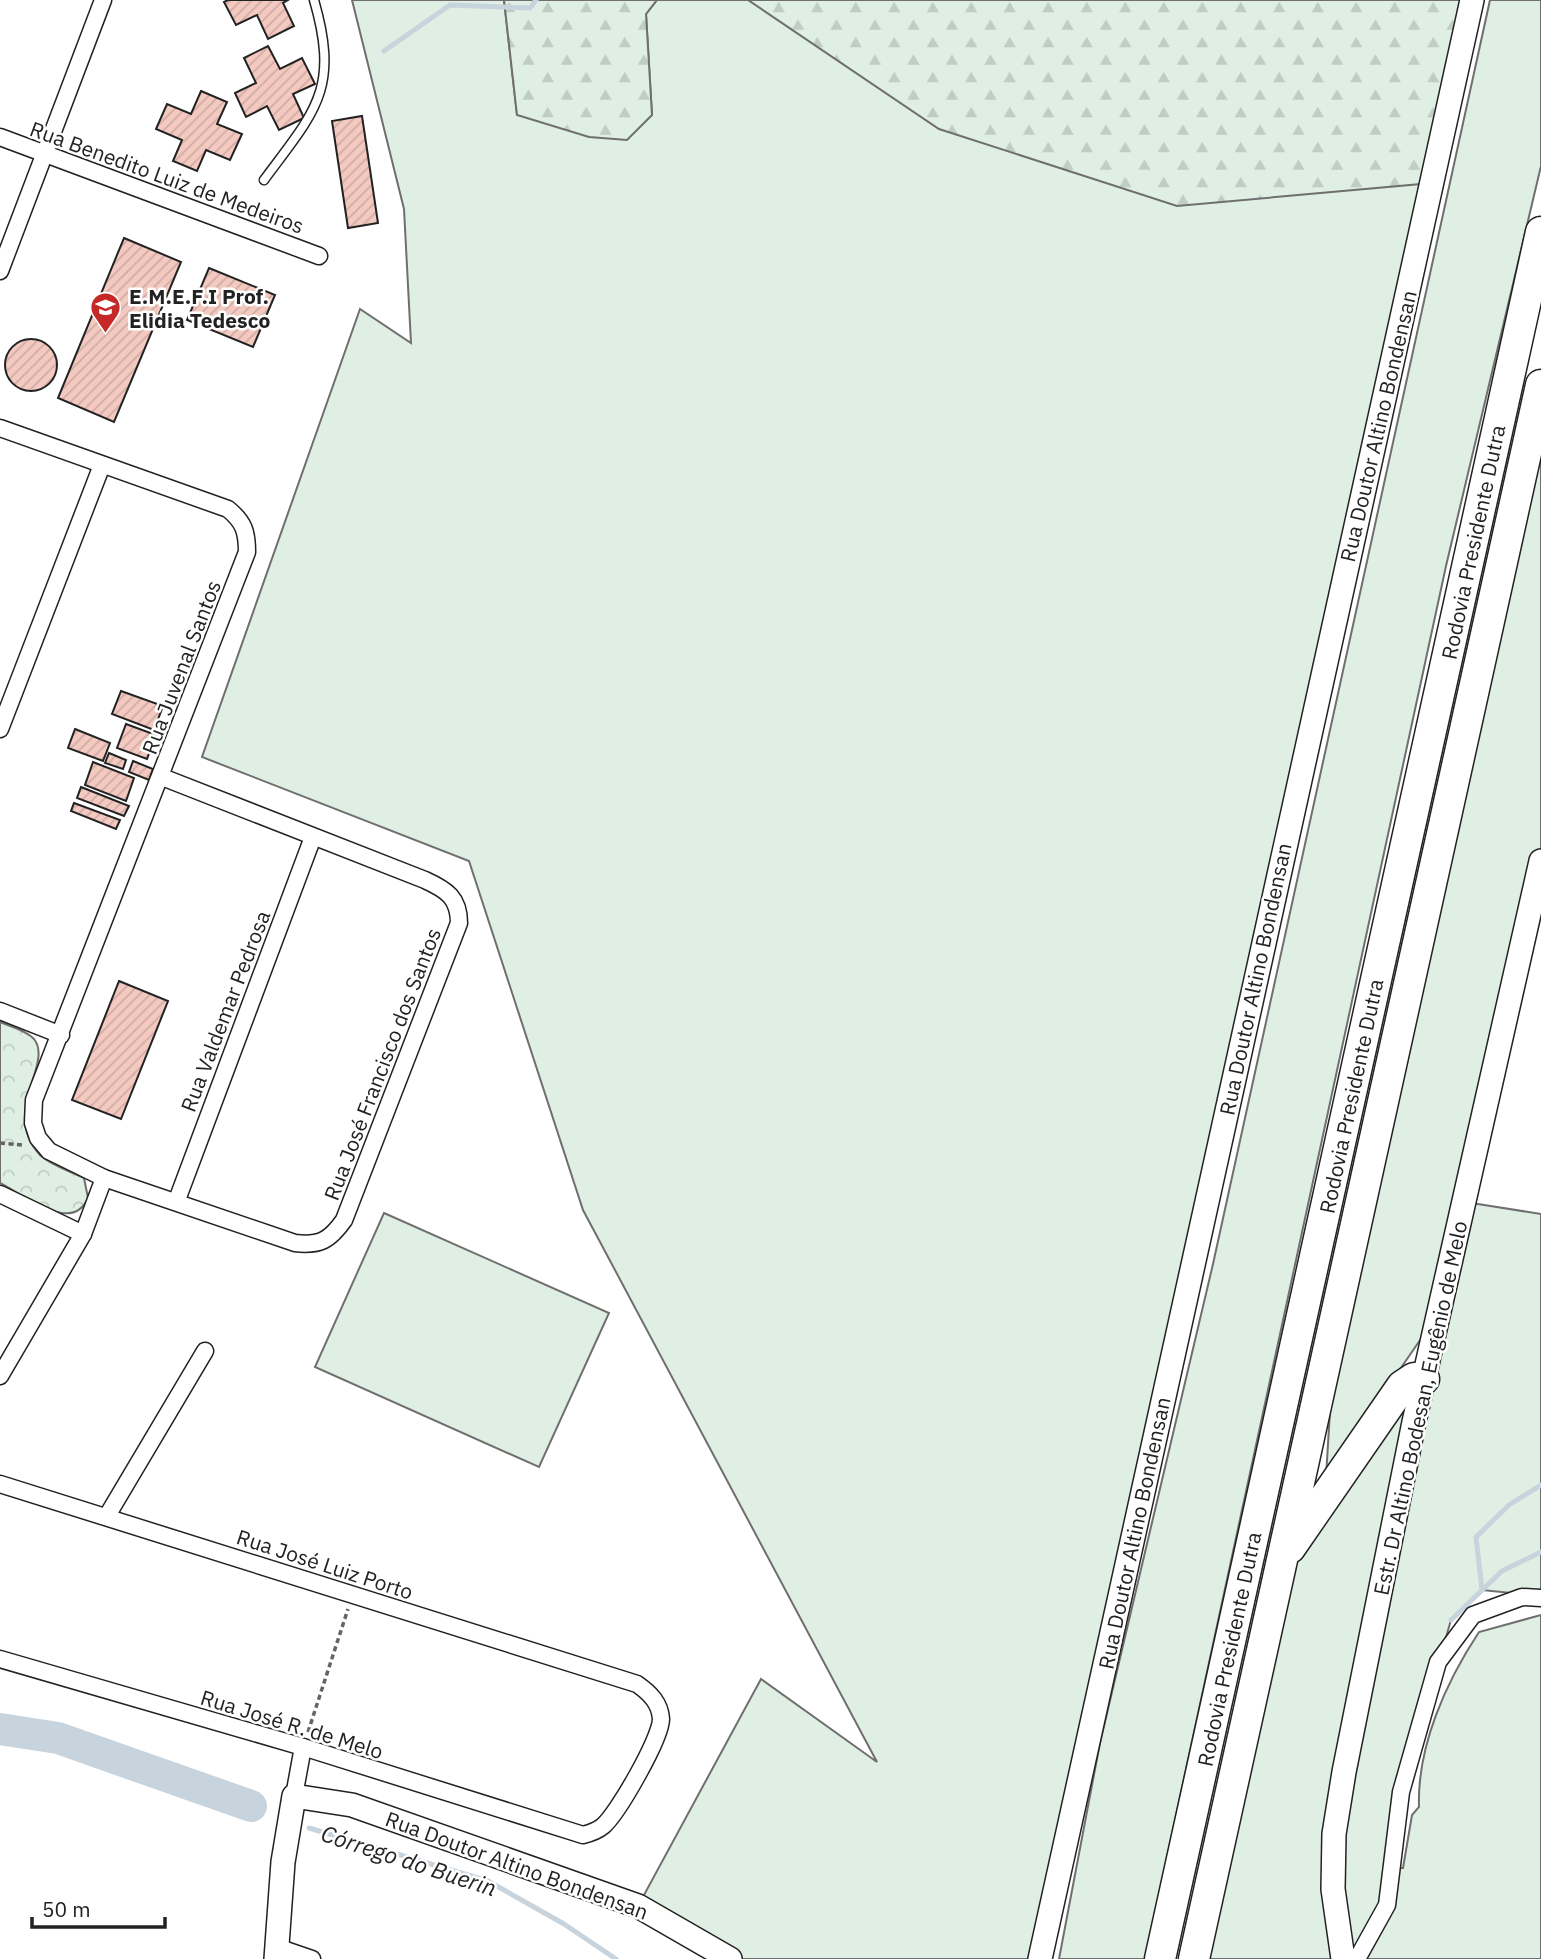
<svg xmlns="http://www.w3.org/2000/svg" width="1541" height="1959" viewBox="0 0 1541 1959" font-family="'IBM Plex Sans',sans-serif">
	<defs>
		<pattern id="forest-firs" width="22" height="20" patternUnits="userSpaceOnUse" patternTransform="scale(1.75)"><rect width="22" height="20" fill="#e0efe3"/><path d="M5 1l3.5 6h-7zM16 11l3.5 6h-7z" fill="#c0cdc2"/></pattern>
		<pattern id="park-crowns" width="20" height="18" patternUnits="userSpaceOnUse" patternTransform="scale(1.75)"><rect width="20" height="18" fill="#e0efe3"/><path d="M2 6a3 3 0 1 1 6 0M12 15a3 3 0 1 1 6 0" fill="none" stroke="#c0cdc2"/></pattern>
		<pattern id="building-hatch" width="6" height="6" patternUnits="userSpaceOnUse" patternTransform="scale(1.75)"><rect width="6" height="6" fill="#f3c9c0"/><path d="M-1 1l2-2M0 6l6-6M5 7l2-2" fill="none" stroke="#d0aca5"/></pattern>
	</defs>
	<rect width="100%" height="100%" fill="#fff"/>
	<g fill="#e0efe3" stroke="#6f6f6f" stroke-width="2">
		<path d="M352,0H504L517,115H652L646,14L657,0H748L1432,183L1040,1959H730L638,1906L761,1679L877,1762L583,1210L469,861L202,757L360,309L411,343L404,209Z"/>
		<path d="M1490,0H1541V166L1446,566L1145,1959H1059L1100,1743L1213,1264Z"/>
		<path d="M1541,385V861L1465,1202L1541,1214V1596L1482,1590L1451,1620L1401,1792L1392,1868H1403L1412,1815L1419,1807C1417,1746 1446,1682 1479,1632L1541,1615V1959H1194L1282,1560L1414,1378L1440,1311L1326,1477L1336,1313Z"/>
		<path d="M384,1213L609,1313L539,1467L315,1367Z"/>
	</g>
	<g fill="url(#forest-firs)" stroke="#6f6f6f" stroke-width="2">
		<path d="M504,0H657L646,14L652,115L627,140L589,137L517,115Z"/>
		<path d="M748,0H1472L1432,183L1177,206L939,129Z"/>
	</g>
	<path fill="url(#park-crowns)" stroke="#6f6f6f" stroke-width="2" d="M0,1022C11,1027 26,1030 34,1039C54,1064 0,1112 40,1155C52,1166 70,1171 84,1178L88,1198C72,1235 24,1195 0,1183Z"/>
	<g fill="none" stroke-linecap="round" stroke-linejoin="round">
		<g stroke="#c7d3dd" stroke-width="5">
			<path d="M384,51L450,5L530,8L536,0"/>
			<path d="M1482,1590L1476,1537L1509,1505L1541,1485"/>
			<path d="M1451,1620L1502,1571L1541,1552"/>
			<path d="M309,1828L488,1881L564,1924L616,1959"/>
		</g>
		<path stroke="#c7d3dd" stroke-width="32" d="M0,1729L58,1738L251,1806"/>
	</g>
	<g fill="url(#building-hatch)" stroke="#222" stroke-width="2">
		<path d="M228,0H288L283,3L294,26L268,39L257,15L236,25L224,2Z"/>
		<path d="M268,46L280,69L302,58L315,84L293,94L304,118L279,130L267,106L246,117L235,93L256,83L244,58Z"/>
		<path d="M201,91L227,102L217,124L242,134L230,160L206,150L197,171L173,161L182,140L156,129L167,104L191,114Z"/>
		<path d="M362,116L378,223L348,228L332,121Z"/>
		<path d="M124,238L181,262L114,422L58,398Z"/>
		<path d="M209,268L275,295L253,347L187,320Z"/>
		<circle cx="31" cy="365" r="26"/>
		<path d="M121,691L163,706L154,730L112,714Z"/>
		<path d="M126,724L156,735L147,759L117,748Z"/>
		<path d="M75,729L110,743L103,761L68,748Z"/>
		<path d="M109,753L126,760L123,769L105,763Z"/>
		<path d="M133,761L153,769L149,780L129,772Z"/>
		<path d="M93,762L134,778L126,801L85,785Z"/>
		<path d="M81,787L129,806L124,816L77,798Z"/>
		<path d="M74,803L120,820L116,829L71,811Z"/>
		<path d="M119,981L168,1001L121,1119L72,1100Z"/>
	</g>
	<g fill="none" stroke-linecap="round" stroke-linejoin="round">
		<defs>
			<path id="lane" d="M264,180C315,111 340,90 314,0"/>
			<g id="street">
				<path d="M0,137L319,256"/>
				<path d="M0,271L103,0"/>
				<path d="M0,428L228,509C244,522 247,532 247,552L34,1100L33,1123L38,1138L49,1151L104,1178L295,1243C320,1246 330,1240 344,1220L459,923C459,898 447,890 425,880L162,777"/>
				<path d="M0,729L102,465"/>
				<path d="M0,1011L61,1035"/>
				<path d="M0,1194L83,1234"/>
				<path d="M177,1200L313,837"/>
				<path d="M0,1376L83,1234L104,1178"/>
				<path d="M0,1484L637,1684C650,1693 660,1703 661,1719C661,1738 618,1813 603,1826C597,1831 591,1833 583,1835L303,1747L0,1659"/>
				<path d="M107,1516L205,1351"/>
				<path d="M294,1796L303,1747"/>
				<path d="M277,1947L312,1959"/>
				<path d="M1357,1959L1387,1905L1401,1792L1438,1662L1473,1615L1522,1597L1541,1598"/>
			</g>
			<g id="secondary">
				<path d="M276,1959L283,1862L294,1796L352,1805L638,1906L730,1959"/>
				<path d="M1040,1959L1472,0"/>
				<path d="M1343,1959L1333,1889L1334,1834L1344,1772L1414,1422L1541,861"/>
			</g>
			<g id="highway">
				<path d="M1290,1548L1402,1386L1414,1378L1424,1379"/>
				<path d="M1160,1959L1541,232"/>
				<path d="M1194,1959L1541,385"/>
			</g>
		</defs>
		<use href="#lane" stroke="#222" stroke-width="11"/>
		<use href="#street" stroke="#222" stroke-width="19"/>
		<use href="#secondary" stroke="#222" stroke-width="26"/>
		<use href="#highway" stroke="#222" stroke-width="33"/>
		<g stroke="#646464" stroke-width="3.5" stroke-dasharray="5 3.5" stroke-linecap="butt">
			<path d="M0,1143L23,1145"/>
			<path d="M308,1732L348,1609"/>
		</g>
		<use href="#lane" stroke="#fff" stroke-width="8"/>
		<use href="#street" stroke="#fff" stroke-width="16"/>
		<use href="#secondary" stroke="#fff" stroke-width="23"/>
		<use href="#highway" stroke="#fff" stroke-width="30"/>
	</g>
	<defs>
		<symbol id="school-pin" viewBox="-11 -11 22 30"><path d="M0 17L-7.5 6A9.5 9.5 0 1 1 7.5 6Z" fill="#c62828" stroke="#fff"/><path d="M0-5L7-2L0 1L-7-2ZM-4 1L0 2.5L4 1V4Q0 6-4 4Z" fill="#fff"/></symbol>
	</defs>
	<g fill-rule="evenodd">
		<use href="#school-pin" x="88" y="290" width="35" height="47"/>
	</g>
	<g text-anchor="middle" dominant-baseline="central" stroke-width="5" stroke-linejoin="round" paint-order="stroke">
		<g font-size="21" fill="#222" stroke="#fff">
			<text transform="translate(167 177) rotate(20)">Rua Benedito Luiz de Medeiros</text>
			<text transform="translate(1378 426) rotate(-77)">Rua Doutor Altino Bondensan</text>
			<text transform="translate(1473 542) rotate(-78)">Rodovia Presidente Dutra</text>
			<text transform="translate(181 667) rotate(-69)">Rua Juvenal Santos</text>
			<text transform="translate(1255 979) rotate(-78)">Rua Doutor Altino Bondensan</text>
			<text transform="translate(225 1011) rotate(-69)">Rua Valdemar Pedrosa</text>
			<text transform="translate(382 1064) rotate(-69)">Rua José Francisco dos Santos</text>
			<text transform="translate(1351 1096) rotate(-78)">Rodovia Presidente Dutra</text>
			<text transform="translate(1420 1408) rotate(-78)">Estr. Dr Altino Bodesan, Eugênio de Melo</text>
			<text transform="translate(1134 1533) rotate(-78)">Rua Doutor Altino Bondensan</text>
			<text transform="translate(325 1564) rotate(18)">Rua José Luiz Porto</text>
			<text transform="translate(1229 1649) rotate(-78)">Rodovia Presidente Dutra</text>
			<text transform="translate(292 1724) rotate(17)">Rua José R. de Melo</text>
			<text transform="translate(517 1865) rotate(20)">Rua Doutor Altino Bondensan</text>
		</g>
		<g font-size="21" font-weight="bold" fill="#222" stroke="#fff" text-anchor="start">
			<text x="129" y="296">E.M.E.F.I Prof.<tspan x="129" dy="24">Elidia Tedesco</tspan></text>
		</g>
		<g font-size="23" font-style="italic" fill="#222" stroke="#fff">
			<text transform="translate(409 1860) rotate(18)">Córrego do Buerin</text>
		</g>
	</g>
	<path d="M32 1917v10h133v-10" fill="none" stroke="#222222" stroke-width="3.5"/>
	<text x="42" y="1917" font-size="21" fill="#222222" stroke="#ffffff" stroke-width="5" paint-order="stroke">50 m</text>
</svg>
